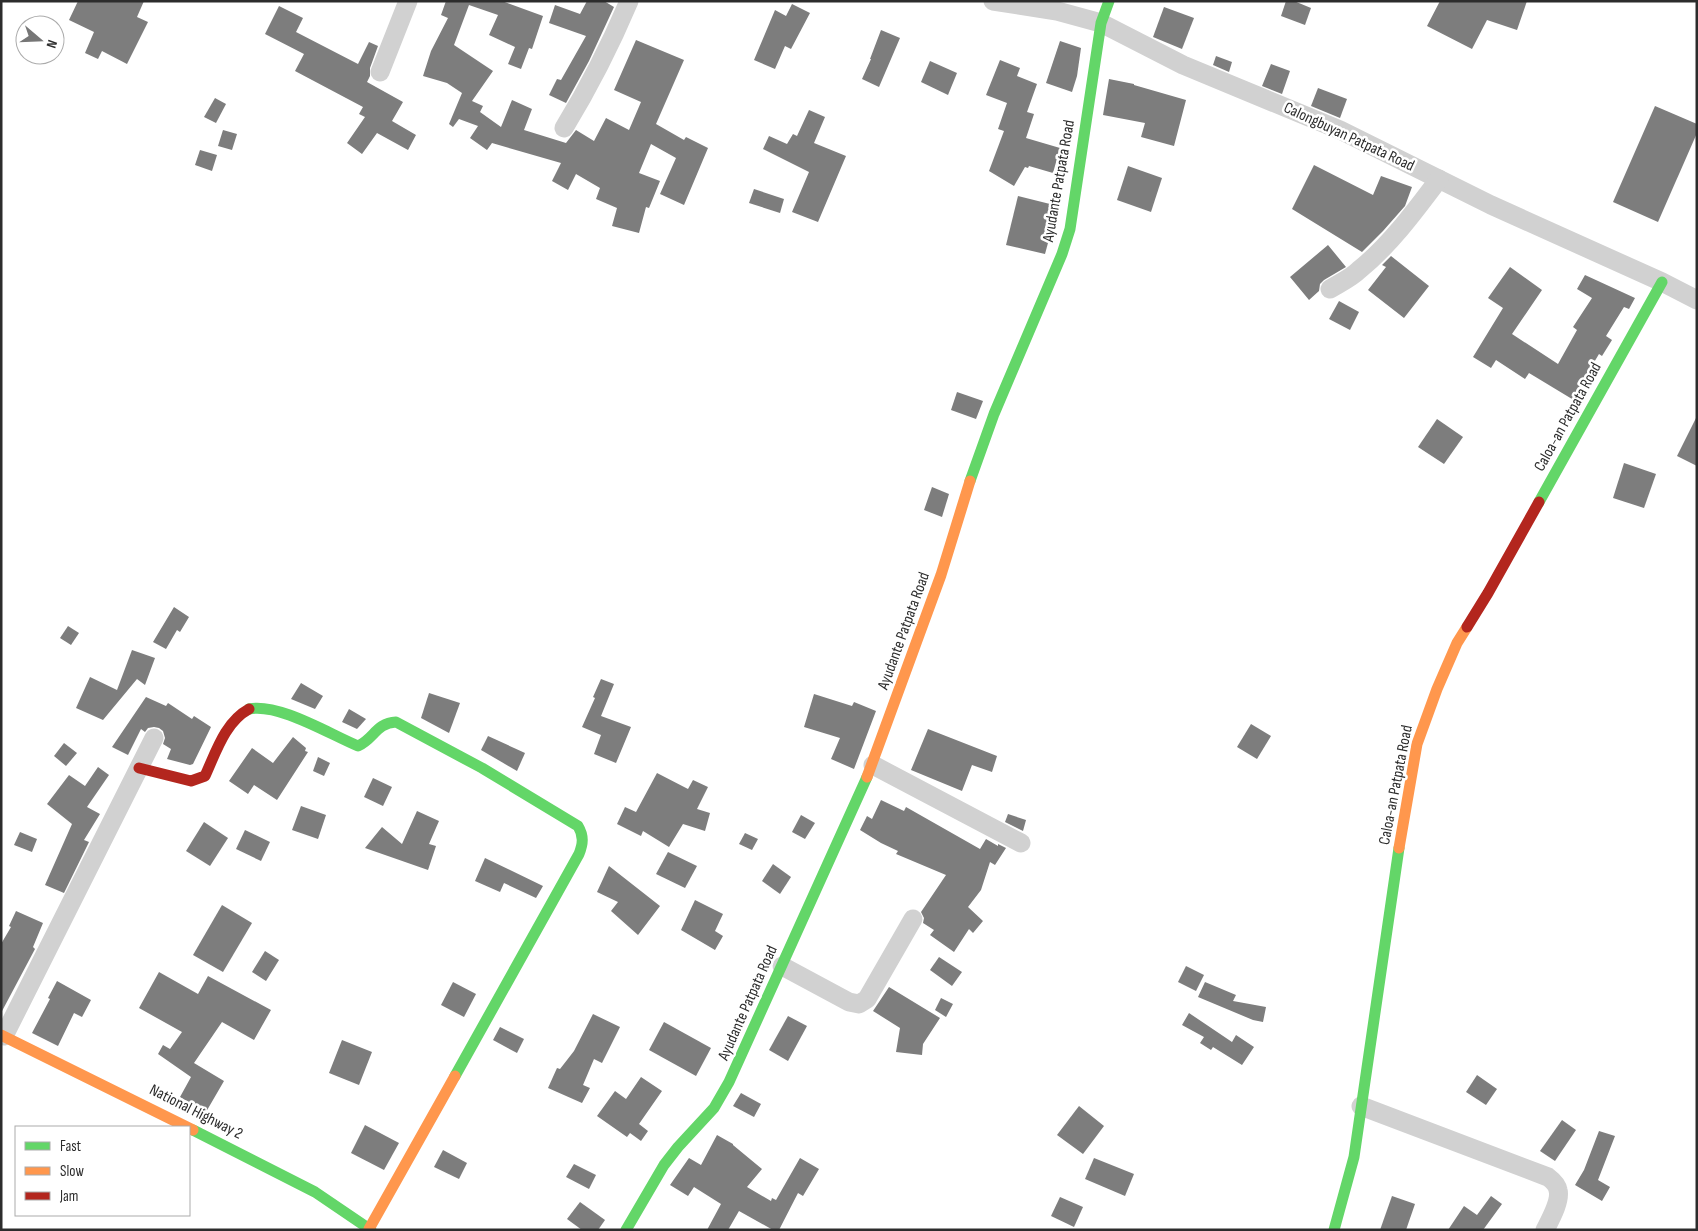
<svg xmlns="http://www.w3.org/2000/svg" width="1698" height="1231" viewBox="0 0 1698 1231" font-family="'Sofia Sans Condensed',sans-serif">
	<rect width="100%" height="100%" fill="#fff"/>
	<g fill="#7d7d7d">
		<path d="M78,1H144L137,17L148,22L127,64L102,51L98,59L85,53L94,32L69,20Z"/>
		<path d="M446,1H502L543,16L532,49L529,48L521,69L508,64L515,47L489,35L498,15L469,5L454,45L493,71L472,101L483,106L480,112L501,127L512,100L532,109L524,130L566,143L576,130L594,141L606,118L629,130L641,102L614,90L636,40L684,60L656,124L684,140L686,137L708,148L684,205L660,194L676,158L651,144L639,173L660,181L649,208L646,207L639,233L612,226L617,208L596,199L600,188L576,174L568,190L552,181L561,163L492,143L487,150L470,138L478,126L459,119L453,127L449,124L462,93L447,83L423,76L431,51L448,18L441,15Z"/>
		<path d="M587,1H604L614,7L589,61L566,103L549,95L557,79L561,80L586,36L549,23L555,5L580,14Z"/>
		<path d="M1286,1H1294L1311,8L1305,25L1281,16Z"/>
		<path d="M1440,1H1527L1517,30L1487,20L1472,49L1427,26Z"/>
		<path d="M792,4L810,13L791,49L785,46L775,69L754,60L775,10L786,16Z"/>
		<path d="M279,6L303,18L296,32L358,64L369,42L378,46L370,68V76L367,82L403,102L392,121L416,135L408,150L377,133L362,154L347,143L365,117L359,114L363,107L295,71L304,54L265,34Z"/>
		<path d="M1164,7L1194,18L1182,49L1153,37Z"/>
		<path d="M881,30L900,38L879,87L862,79L871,59H870Z"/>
		<path d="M1060,41L1081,48L1077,76L1072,92L1046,83Z"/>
		<path d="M1216,56L1232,62L1229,72L1213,65Z"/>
		<path d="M1000,60L1020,68L1017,76L1037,84L1027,112L1034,114L1026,138L1060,148L1053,173L1029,166L1028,168L1025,167L1014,186L989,171L1004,131L998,129L1007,103L986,95Z"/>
		<path d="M930,61L957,73L948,95L921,82Z"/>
		<path d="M1271,64L1290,71L1282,94L1262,86Z"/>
		<path d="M1109,79L1134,84V85L1186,100L1174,146L1141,137L1145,123L1103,115Z"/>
		<path d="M1318,88L1347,99L1340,118L1311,106Z"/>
		<path d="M215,98L226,104L216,123L204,117Z"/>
		<path d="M1655,106L1697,124V133L1658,222L1613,202Z"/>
		<path d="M809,110L825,117L814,143L846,156L818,222L792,212L809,172L763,149L769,136L787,144L793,134L797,136Z"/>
		<path d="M223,130L237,134L232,150L218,146Z"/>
		<path d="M200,150L217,155L212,171L195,165Z"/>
		<path d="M1314,165L1373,195L1381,176L1412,187L1405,206L1383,231L1362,252L1292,209Z"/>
		<path d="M1128,166L1162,178L1151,212L1117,200Z"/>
		<path d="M754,189L784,199L780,213L749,203Z"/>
		<path d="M1018,196L1058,206L1045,254L1006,245Z"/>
		<path d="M1328,245L1346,267L1324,280L1320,284L1319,291L1309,300L1290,277Z"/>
		<path d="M1391,256L1429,286L1404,318L1368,290L1386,267L1382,265Z"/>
		<path d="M1510,267L1542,290L1512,334L1558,364L1577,330L1573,327L1592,298L1577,289L1585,275L1635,298L1629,309L1624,307L1606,336L1612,340L1602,356L1599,354L1572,399L1529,373L1525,379L1496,360L1491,368L1473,357L1503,308L1488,298Z"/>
		<path d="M1339,301L1359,312L1350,330L1329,319Z"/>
		<path d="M957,392L983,401L976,419L951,410Z"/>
		<path d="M1697,416V466L1677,456Z"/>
		<path d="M1437,419L1463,437L1444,464L1418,447Z"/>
		<path d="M1624,463L1656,474L1644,508L1613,498Z"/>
		<path d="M932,487L949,494L942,517L924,510Z"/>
		<path d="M174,607L189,617L180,632L177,630L166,649L153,642Z"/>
		<path d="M68,626L79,633L71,645L60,638Z"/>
		<path d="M132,650L155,658L145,685L137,679L103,720L76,708L90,677L117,690Z"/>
		<path d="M601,679L614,684L601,716L631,727L616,763L594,754L601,735L582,727L595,698L593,697Z"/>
		<path d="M301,683L323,696L315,709L291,699Z"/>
		<path d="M429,693L460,703L449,733L421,718Z"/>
		<path d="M814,694L852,706L854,702L876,711L854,769L831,759L840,738L804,727Z"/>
		<path d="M146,697L166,706L168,703L192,719L194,716L211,727L193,764L190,765L167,759L171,749L163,744L165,738L163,731L159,728L154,727L148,728L145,732L141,729L128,755L112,747Z"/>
		<path d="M349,709L366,719L357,729L342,722Z"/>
		<path d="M1251,724L1271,736L1257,759L1237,747Z"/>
		<path d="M928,729L997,756L992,772L972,765L962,791L911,770Z"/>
		<path d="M488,736L525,753L517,771L481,750Z"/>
		<path d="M293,737L306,748L305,751L308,752L277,800L254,785L248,794L229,781L252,748L273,763Z"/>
		<path d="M64,743L77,753L66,766L54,756Z"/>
		<path d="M318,757L330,763L324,776L313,771Z"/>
		<path d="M98,767L109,775L87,807L100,814L84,840L89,842L64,893L45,885L72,824L47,804L69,775L85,786Z"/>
		<path d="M657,773L688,789L693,780L708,787L697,809L710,813L705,831L683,824L669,847L643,831L641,836L617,824L625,807L636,812Z"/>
		<path d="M373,778L392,787L383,806L364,797Z"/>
		<path d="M881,800L904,811L906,807L980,849L986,839L998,846V844L1006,848L995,865L990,862L981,890L968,907L983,921L973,933L969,929L954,952L930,935L934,930L923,923L924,918L921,912L946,875L896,854L898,851L881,843L860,830L867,816L872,819Z"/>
		<path d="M301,806L326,815L318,839L292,830Z"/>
		<path d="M417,811L439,821L429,844L436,846L428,870L365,848L382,827L402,844Z"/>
		<path d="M1008,814L1026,820L1023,831L1005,822Z"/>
		<path d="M801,815L815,823L805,839L792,832Z"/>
		<path d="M204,822L228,838L210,866L186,851Z"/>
		<path d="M245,830L270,842L261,861L236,849Z"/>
		<path d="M20,832L37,839L32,852L14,845Z"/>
		<path d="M745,833L758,839L752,850L739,844Z"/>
		<path d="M668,852L697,866L685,888L656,874Z"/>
		<path d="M485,858L543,886L536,898L504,883L500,892L475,881Z"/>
		<path d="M773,864L791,877L780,894L762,881Z"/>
		<path d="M609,866L660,906L638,935L611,911L618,902L597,892Z"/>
		<path d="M695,900L723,914L715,931L723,936L715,950L681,930Z"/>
		<path d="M222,905L252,923L223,972L193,955Z"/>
		<path d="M16,911L43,923L33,947L35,949L1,1013V944L11,927L9,926Z"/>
		<path d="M265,951L279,960L266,981L252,972Z"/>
		<path d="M939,957L962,972L952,986L930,970Z"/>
		<path d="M1186,966L1204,975L1196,991L1178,982Z"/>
		<path d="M159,972L198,994L208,976L271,1010L254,1040L222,1022L194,1063L224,1081L206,1112L180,1097L191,1077L158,1054L163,1045L170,1049L182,1032L139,1008Z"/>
		<path d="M57,981L91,1000L82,1017L74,1013L58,1046L32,1033L50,999L48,998Z"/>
		<path d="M453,982L476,994L464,1017L441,1005Z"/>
		<path d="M1205,982L1236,995L1233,1001L1266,1007L1263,1022L1253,1020L1198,997Z"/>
		<path d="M889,987L940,1018L923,1044L922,1055L896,1052L900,1028L873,1011Z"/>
		<path d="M941,998L953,1004L946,1017L935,1010Z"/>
		<path d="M1189,1013L1232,1042L1236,1035L1254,1047L1242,1065L1213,1047L1211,1050L1200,1043L1204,1037L1182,1025Z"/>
		<path d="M593,1014L620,1027L602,1063L594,1059L583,1085L590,1088L582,1103L548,1088L557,1068L560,1069L574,1051Z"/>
		<path d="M788,1016L807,1026L788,1061L769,1050Z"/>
		<path d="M664,1022L711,1048L696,1076L649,1050Z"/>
		<path d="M500,1027L524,1039L517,1053L493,1040Z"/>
		<path d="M342,1040L372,1052L359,1085L329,1073Z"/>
		<path d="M1477,1075L1497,1089L1486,1105L1466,1092Z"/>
		<path d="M641,1077L662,1091L639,1124L648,1131L641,1141L630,1133L627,1137L597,1116L615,1091L626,1099Z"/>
		<path d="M741,1093L761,1104L754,1117L733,1106Z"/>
		<path d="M1079,1106L1104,1126L1083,1154L1057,1135Z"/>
		<path d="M1562,1120L1576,1130L1555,1161L1540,1151Z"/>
		<path d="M365,1125L399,1143L384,1170L351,1153Z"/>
		<path d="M1599,1131L1615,1136L1598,1180L1610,1187L1602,1201L1575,1185L1584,1170Z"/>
		<path d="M717,1135L733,1144V1145L762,1169L747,1187L771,1201L772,1198L776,1200L800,1158L819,1169L803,1196L798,1193L779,1230H773L739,1211L728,1230H707L721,1204L694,1187L688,1196L670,1185L689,1158L701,1165Z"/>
		<path d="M443,1150L467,1163L459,1179L434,1167Z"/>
		<path d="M1094,1158L1134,1174L1125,1196L1085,1179Z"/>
		<path d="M574,1164L596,1175L589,1189L566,1177Z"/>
		<path d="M1392,1196L1415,1204L1406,1230H1380Z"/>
		<path d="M1491,1196L1502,1204L1483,1230H1448L1464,1206L1477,1215Z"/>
		<path d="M1060,1197L1083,1207L1074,1227L1051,1216Z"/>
		<path d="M580,1202L605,1220L598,1230H582L567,1219Z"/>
	</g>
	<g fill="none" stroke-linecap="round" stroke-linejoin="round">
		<g stroke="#d1d1d1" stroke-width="19">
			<path d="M993,1L1057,11L1101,23L1183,65L1340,130L1491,205L1662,282L1697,300"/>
			<path d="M380,72L408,1"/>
			<path d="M564,128C589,87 610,46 629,1"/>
			<path d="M1330,289C1340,283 1351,278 1359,270C1390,245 1415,211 1439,179"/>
			<path d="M873,765L1021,843"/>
			<path d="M782,966L849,1002L859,1004L867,999L913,919"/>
			<path d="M4,1036L154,738"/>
			<path d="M1361,1106L1548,1177C1552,1180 1557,1184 1558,1190C1561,1201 1550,1220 1545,1230"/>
		</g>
		<g stroke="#63d668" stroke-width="11">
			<path d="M970,481L994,414L1062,254L1070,229L1101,23L1109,1"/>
			<path d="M1539,502L1662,282"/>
			<path d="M249,709C279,703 329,734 358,746C374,739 376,723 396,722L482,768L578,826C584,836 583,844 579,854L455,1076"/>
			<path d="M193,1130L315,1192L371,1230"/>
			<path d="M626,1230L664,1165L678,1147L714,1108L729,1082L867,777"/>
			<path d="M1334,1230L1354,1157L1399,848"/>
		</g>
		<g stroke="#ff974d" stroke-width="11">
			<path d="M867,777L941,575L970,481"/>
			<path d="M1399,848L1417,744L1437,689L1457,643L1467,627"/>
			<path d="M1,1035L193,1130"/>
			<path d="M369,1229L455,1076"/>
		</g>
		<g stroke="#b3261e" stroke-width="11">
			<path d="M1467,627L1488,593L1539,502"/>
			<path d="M139,768L191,781L205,776C216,752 225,722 249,709"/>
		</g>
	</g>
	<g text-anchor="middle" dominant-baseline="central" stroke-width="5" stroke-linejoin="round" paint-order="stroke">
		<g font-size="16" fill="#2c2c2c" stroke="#fff">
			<text transform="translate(1349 137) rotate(25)">Calongbuyan Patpata Road</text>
			<text transform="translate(1059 181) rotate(-80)">Ayudante Patpata Road</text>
			<text transform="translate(1568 417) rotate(-61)">Caloa-an Patpata Road</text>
			<text transform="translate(904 631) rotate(-70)">Ayudante Patpata Road</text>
			<text transform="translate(1396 785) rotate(-79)">Caloa-an Patpata Road</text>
			<text transform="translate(748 1003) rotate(-66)">Ayudante Patpata Road</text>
			<text transform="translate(196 1112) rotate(27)">National Highway 2</text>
		</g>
	</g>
	<rect width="1698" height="1231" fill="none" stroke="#2c2c2c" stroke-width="5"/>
	<rect x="15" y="1126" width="175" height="90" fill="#ffffff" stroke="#ababab"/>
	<rect x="25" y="1142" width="25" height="8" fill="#63d668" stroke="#ababab"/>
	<text x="60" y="1151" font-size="15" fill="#2c2c2c">Fast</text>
	<rect x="25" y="1167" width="25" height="8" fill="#ff974d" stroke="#ababab"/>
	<text x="60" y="1176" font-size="15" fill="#2c2c2c">Slow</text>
	<rect x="25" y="1192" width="25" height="8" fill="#b3261e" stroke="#ababab"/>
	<text x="60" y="1201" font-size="15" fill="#2c2c2c">Jam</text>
	<g transform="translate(40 40) rotate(109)"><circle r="24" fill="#ffffff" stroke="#ababab"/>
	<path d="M0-4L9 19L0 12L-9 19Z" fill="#767676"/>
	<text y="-8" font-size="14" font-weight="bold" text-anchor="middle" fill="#2c2c2c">N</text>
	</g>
</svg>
